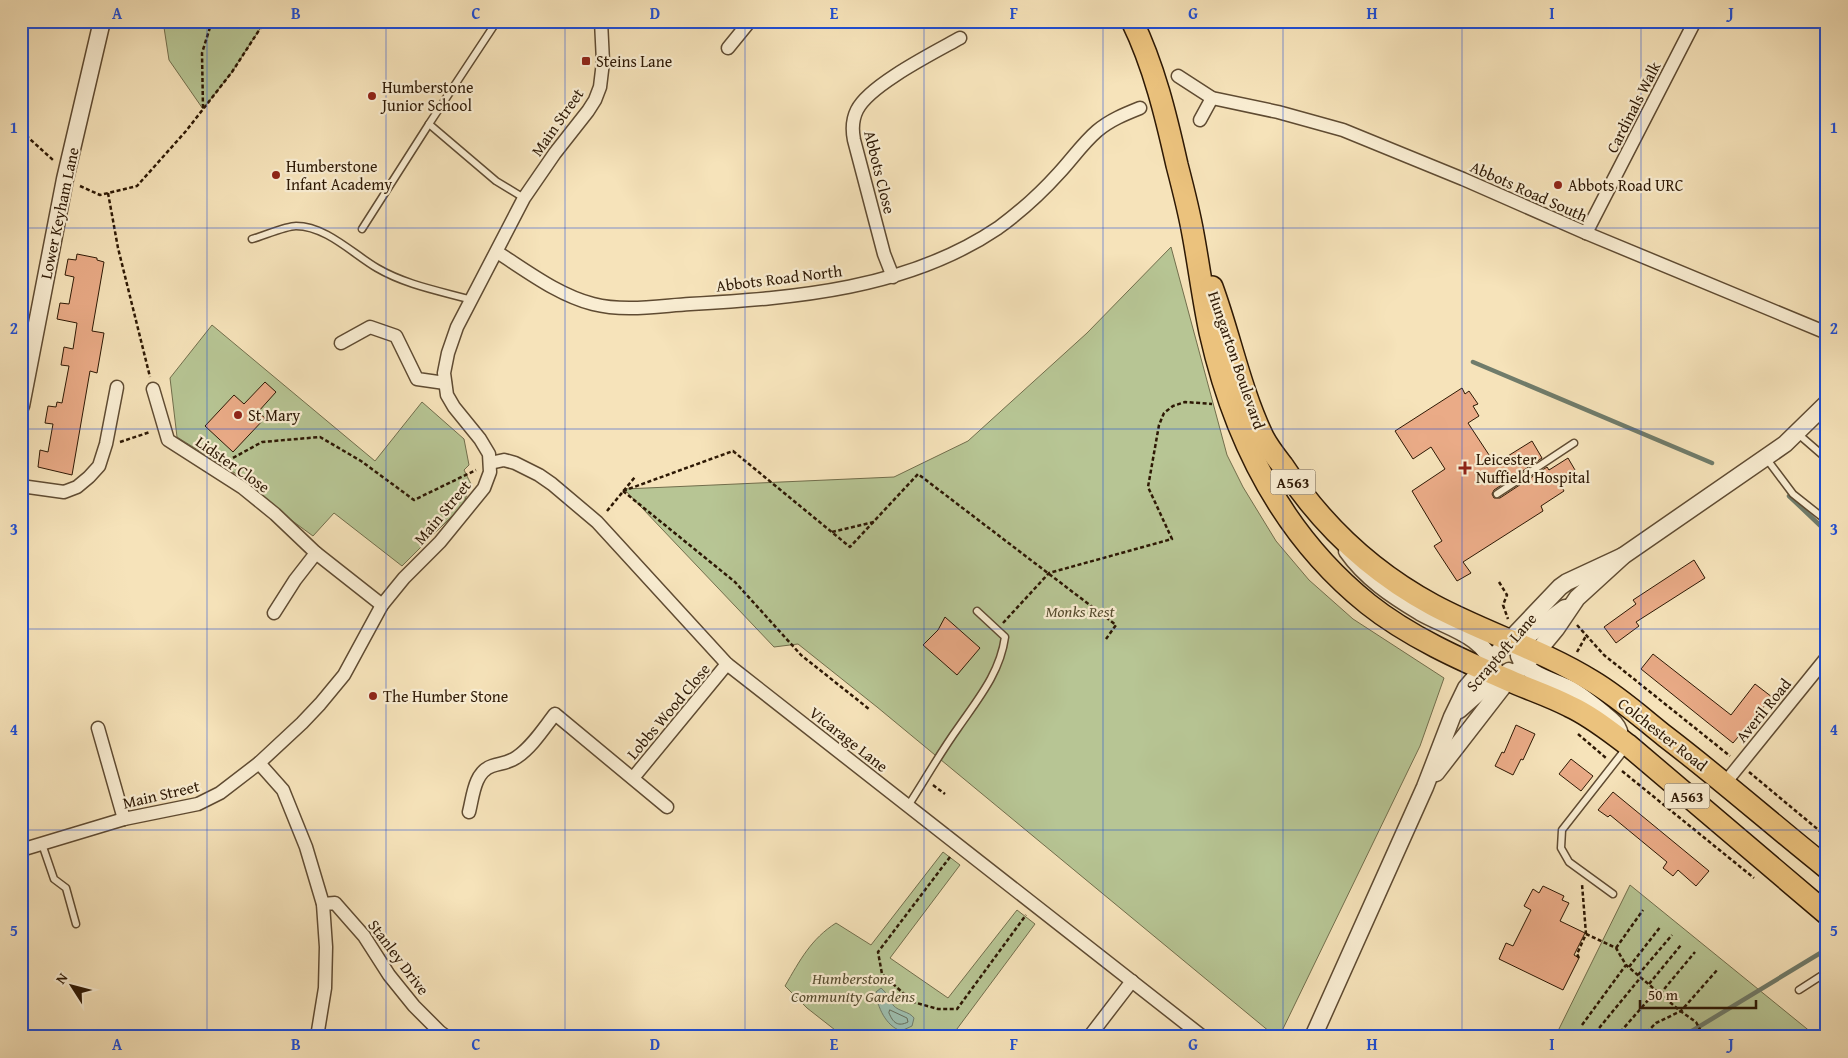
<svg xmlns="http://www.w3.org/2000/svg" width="1848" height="1058" viewBox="0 0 1848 1058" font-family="'Gentium Book Plus',serif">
	<rect width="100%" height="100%" fill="#f6e3ba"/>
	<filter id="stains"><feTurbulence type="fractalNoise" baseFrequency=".004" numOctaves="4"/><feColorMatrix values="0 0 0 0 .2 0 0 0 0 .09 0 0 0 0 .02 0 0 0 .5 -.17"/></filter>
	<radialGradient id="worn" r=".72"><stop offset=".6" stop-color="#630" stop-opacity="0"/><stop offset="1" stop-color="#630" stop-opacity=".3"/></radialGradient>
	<g fill="#b7c594" stroke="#726e4c">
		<path d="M163,21H265L232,72L203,109L169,60Z"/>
		<path d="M1171,247L1227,455L1243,487L1276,541L1309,580L1353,619L1444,678L1420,746L1279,1037H1276L877,707L798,644L774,647L624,489L894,477L968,441L1087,333Z"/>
		<path d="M212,325L375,461L422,402L464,439L469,465L464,470L471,484L463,505L402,566L334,513L313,536L283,514L238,475L177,437L170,378Z"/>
		<path d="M943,852L960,865L890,958L948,998L1017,910L1035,924L951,1037H844L807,1008L785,986C800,960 811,939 836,923L871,945Z"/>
		<path d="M1630,885L1817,1037H1555Z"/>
	</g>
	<path fill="#9dbeaf" stroke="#707c6b" d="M881,988C887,993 889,999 893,1005C899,1012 909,1011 914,1018L912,1026L901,1031C886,1026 877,1007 876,992Z"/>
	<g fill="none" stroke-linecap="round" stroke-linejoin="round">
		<path stroke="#656b5a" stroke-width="1" d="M890,1010L907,1018L908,1022C898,1027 893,1023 889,1013Z"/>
		<g stroke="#707c6b" stroke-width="4.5">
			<path d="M1473,362L1712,463"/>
			<path d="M1789,496L1827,532"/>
			<path d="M1682,1037L1827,949"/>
		</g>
	</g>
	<g fill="#eaab87" stroke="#2d1804">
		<path d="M77,254L97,258V260L104,262L92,331L104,333L97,373L90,371L72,475L38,467L40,450L48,452L53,424L45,423L48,406L56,407L57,402L62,403L69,366L61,365L64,347L73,349L77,323L57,319L60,303L69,304L74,277L65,275L68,259L76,260Z"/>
		<path d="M265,382L276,392L258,412L265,418L233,452L205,426L234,395L244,404Z"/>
		<path d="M1462,388L1465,394L1469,391L1478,404L1473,406L1479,416L1468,423L1495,464L1532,441L1542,458L1494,490L1492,494L1494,498H1500L1547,467L1549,470L1568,458L1575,470L1558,480L1564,491L1541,506L1543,511L1463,562L1471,573L1457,581L1434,546L1442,541L1412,491L1445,469L1431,447L1413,459L1395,431Z"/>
		<path d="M1694,560L1705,578L1636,622L1639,626L1616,643L1604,627L1636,604L1633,600Z"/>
		<path d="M945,617L980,648L957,675L923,645L938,630Z"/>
		<path d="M1653,654L1731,715L1755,684L1772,697L1733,743L1641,669Z"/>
		<path d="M1516,725L1535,734L1523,760L1521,759L1513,775L1495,766L1502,752L1504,753Z"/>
		<path d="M1571,759L1593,776L1581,791L1559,774Z"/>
		<path d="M1613,792L1709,871L1696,886L1678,870L1673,876L1663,868L1667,862L1610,815L1608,817L1598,810Z"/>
		<path d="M1543,886L1564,896L1562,900L1569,903L1560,921L1585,933L1574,955L1579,958L1563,990L1499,959L1506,943L1513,946L1531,910L1524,906L1533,889L1539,893Z"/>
	</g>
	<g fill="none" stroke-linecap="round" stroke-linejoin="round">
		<defs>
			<g id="service">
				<path d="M497,21L429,124L496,181L524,198"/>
				<path d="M362,229L429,124"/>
				<path d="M252,239C263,236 286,226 296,226C326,226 353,254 377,268C406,285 440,291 472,300"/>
				<path d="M1797,433L1827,459"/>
				<path d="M1766,458L1793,494L1827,521"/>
				<path d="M1497,494L1574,443"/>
				<path d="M908,806C925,780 940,753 958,728C978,699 1000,673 1005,637L977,611"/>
				<path d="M42,844L54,879L66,888L76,924"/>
				<path d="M1613,894L1569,862L1561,848L1562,830L1627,747"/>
				<path d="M1799,990L1827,972"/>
			</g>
			<g id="minor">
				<path d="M728,48L750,21"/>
				<path d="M1178,76L1212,98L1278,112L1343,130L1463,179L1586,233L1827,333"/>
				<path d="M1200,120L1212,98"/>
				<path d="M1586,233L1695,21"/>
				<path d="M497,252C527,271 558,295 593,304C624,312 658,306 690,304C795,298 908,289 998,228C1020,212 1041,193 1059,173C1072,159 1083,143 1097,131C1110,120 1125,114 1140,108"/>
				<path d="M893,277L884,254L854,140C852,130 852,120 857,110C869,85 935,52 960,38"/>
				<path d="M341,343L370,327L396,336L417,379L445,383"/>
				<path d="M153,389L168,440L243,488L275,514L316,553L382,605"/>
				<path d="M490,463L504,460L515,463L539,475L552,484L597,522L727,664L1203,1037"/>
				<path d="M21,486L64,492L77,487L89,477L99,466L106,444L117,387"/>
				<path d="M274,613L295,580L316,553"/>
				<path d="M98,728L124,819"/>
				<path d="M259,763L283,790L306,847L323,904L326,947L325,988L317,1037"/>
				<path d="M633,778L727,664"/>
				<path d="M1725,783L1827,657"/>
				<path d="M469,812C473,797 474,772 492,766C501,763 509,763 517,757C532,747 544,728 555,714L667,807"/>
				<path d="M21,850L124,819L198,804L220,793L259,763L302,723L320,704L344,675L382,605L404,578L440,542L484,488L490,472L489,454L480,439L454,407L447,395L444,373L448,353L457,327L524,198L555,153L588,111L595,100L600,87L603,62L601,21"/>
				<path d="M323,904L335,903L364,936L389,975L414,1006L440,1032L447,1037"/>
				<path d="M1089,1037L1132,981"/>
			</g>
			<g id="tertiary">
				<path d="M21,406L65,179L102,21"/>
				<path d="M1347,551C1366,578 1392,595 1420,612C1448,628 1485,635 1494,668"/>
				<path d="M1513,647L1565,608"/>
				<path d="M1519,656C1527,676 1553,680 1570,689C1582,696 1593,705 1604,714C1611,720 1616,723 1619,731"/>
				<path d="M1459,710L1484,688L1509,671"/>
				<path d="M1436,773L1508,680L1537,652L1556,629L1577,598L1623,556L1785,444L1827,403"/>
				<path d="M1313,1037L1425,787L1452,717L1466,688L1483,668L1560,587L1567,582L1623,556"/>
			</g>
			<g id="trunk">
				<path d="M1132,21C1154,66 1166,116 1177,165C1183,188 1189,211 1193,234C1199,266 1203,299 1210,332C1234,439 1281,534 1368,604C1408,636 1461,660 1508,680C1528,689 1550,696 1569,706C1591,716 1609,731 1628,745L1827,914"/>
				<path d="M1212,287C1230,336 1240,389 1263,437C1268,447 1276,457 1283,466C1321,524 1372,572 1433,605C1485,633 1542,650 1592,681C1619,697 1642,718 1666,737C1721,779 1773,825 1827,868"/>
			</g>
		</defs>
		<use href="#service" stroke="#5f4b32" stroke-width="9"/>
		<use href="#minor" stroke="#5f4b32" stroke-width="15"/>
		<use href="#tertiary" stroke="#5f4b32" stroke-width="19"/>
		<use href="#trunk" stroke="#2d1804" stroke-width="24"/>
		<g stroke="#2d1804" stroke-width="2.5" stroke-dasharray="4 2.5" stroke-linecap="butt">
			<path d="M203,108L202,53L212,21"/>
			<path d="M21,131L53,160"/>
			<path d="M80,186L100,195L137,186L186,131L232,72L265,21"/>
			<path d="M108,193L118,248L150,377"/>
			<path d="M120,442L150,432"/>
			<path d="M228,462L231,459L262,442L320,437L361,461L414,500L476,470"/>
			<path d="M623,491L733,451L850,547L918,474L1116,625L1106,639"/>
			<path d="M623,491L735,582L801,655L869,709"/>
			<path d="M607,511L635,477"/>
			<path d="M832,532L874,522"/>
			<path d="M1499,582L1507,595L1503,605L1508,619"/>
			<path d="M1003,623L1049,573L1172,539L1148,487L1159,425L1164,413L1173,406L1185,402L1212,404"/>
			<path d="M1577,625L1604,655L1730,756"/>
			<path d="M1577,652L1586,636"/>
			<path d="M1578,734L1606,758"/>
			<path d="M1622,771L1754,878"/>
			<path d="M1749,772L1827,837"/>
			<path d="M933,785L945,794"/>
			<path d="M950,857L878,952L882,974L913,1002L938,1009H957L1026,915"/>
			<path d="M1820,932L1827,937"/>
			<path d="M1586,934L1616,948L1626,965L1679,1010L1696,1022L1703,1035"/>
			<path d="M1616,948L1643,910"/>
			<path d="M1579,958L1577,954L1586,934L1582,884"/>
			<path d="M1629,967L1661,926"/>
			<path d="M1638,975L1672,935"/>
			<path d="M1649,984L1681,945"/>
			<path d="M1660,994L1695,952"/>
			<path d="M1582,1025L1626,965"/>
			<path d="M1595,1033L1641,977"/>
			<path d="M1616,1037L1656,991"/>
			<path d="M1642,1037L1656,1023L1681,1011L1718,969"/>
		</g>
		<use href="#service" stroke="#f9edd2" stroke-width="6"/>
		<use href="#minor" stroke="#f9edd2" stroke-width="12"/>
		<use href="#tertiary" stroke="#f9edd2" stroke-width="16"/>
		<use href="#trunk" stroke="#ebc27d" stroke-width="21"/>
	</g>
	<path fill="none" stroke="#1d4ed8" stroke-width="1" stroke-opacity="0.55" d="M207,21V1037M386,21V1037M565,21V1037M745,21V1037M924,21V1037M1103,21V1037M1283,21V1037M1462,21V1037M1641,21V1037M21,228H1827M21,429H1827M21,629H1827M21,830H1827"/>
	<g fill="#8f2418" stroke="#f9edd2" stroke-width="2">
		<rect x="581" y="56" width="10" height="10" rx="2.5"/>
		<circle cx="372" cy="96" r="5"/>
		<circle cx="276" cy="175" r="5"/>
		<circle cx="1558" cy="185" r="5"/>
		<circle cx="238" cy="415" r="5"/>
		<path d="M1462.5 460.5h5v5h5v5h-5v5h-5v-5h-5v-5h5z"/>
		<circle cx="373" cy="696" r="5"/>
	</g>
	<g text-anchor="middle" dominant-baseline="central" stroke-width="4.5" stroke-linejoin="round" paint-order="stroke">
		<g fill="#f9edd2" stroke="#6a5842" stroke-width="1">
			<rect x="1270.5" y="469.5" width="45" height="25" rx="4"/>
			<rect x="1664.5" y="783.5" width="45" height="25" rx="4"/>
		</g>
		<g font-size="15" font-weight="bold" fill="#2d1804">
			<text x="1293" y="482">A563</text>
			<text x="1687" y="796">A563</text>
		</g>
		<g font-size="16" fill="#2d1804" stroke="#f9edd2" text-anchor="start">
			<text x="596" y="61">Steins Lane</text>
			<text x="382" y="87">Humberstone<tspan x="382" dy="18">Junior School</tspan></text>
			<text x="286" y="166">Humberstone<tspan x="286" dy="18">Infant Academy</tspan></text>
			<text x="1568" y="185">Abbots Road URC</text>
			<text x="248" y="415">St Mary</text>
			<text x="1476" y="459">Leicester<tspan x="1476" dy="18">Nuffield Hospital</tspan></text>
			<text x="383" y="696">The Humber Stone</text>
		</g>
		<g font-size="16" fill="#2d1804" stroke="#f9edd2">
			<text transform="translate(1633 107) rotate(-63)">Cardinals Walk</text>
			<text transform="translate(557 122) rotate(-55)">Main Street</text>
			<text transform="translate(880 172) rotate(76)">Abbots Close</text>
			<text transform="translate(1529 191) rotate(24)">Abbots Road South</text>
			<text transform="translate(59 213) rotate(-78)">Lower Keyham Lane</text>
			<text transform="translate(779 278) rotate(-7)">Abbots Road North</text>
			<text transform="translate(1237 360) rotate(71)">Hungarton Boulevard</text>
			<text transform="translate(233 464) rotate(35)">Lidster Close</text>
			<text transform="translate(442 512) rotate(-50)">Main Street</text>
			<text transform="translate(1501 652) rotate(-49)">Scraptoft Lane</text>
			<text transform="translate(1763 710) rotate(-51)">Averil Road</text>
			<text transform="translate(668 711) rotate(-50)">Lobbs Wood Close</text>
			<text transform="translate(1663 734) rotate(38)">Colchester Road</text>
			<text transform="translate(849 739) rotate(38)">Vicarage Lane</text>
			<text transform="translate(161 794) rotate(-13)">Main Street</text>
			<text transform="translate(399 957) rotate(53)">Stanley Drive</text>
		</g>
		<g font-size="16" font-style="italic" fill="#564c2f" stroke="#f9edd2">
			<text x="1080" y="611">Monks Rest</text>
			<text x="853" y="978">Humberstone<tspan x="853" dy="18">Community Gardens</tspan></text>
		</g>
	</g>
	<rect width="1848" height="1058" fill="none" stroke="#f6e3ba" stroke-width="55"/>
	<g transform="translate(72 986) rotate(306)" stroke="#f9edd2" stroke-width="4" paint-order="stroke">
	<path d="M0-4L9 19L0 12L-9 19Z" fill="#2d1804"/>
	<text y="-8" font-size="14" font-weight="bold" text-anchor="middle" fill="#2d1804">N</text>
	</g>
	<path d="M1640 1000v8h116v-8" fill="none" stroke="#2d1804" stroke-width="2.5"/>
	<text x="1648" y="1000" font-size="15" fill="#2d1804" stroke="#f9edd2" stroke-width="4" paint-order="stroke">50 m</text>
	<rect x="28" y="28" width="1792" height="1002" fill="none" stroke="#1d4ed8" stroke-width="2"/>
	<g font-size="16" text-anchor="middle" font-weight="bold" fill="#1d4ed8">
		<text x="117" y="19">A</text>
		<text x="296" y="19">B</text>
		<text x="476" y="19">C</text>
		<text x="655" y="19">D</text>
		<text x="834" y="19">E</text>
		<text x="1014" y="19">F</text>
		<text x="1193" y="19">G</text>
		<text x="1372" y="19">H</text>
		<text x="1552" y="19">I</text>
		<text x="1731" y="19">J</text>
		<text x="14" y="133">1</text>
		<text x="1834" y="133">1</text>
		<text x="14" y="334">2</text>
		<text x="1834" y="334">2</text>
		<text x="14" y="535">3</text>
		<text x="1834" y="535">3</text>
		<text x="14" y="735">4</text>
		<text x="1834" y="735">4</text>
		<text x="14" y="936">5</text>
		<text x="1834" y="936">5</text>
		<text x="117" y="1050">A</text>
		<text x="296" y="1050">B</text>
		<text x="476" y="1050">C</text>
		<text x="655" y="1050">D</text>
		<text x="834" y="1050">E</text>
		<text x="1014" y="1050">F</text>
		<text x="1193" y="1050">G</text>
		<text x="1372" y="1050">H</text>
		<text x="1552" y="1050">I</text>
		<text x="1731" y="1050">J</text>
	</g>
	<rect width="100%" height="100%" filter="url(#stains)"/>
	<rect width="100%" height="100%" fill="url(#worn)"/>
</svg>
